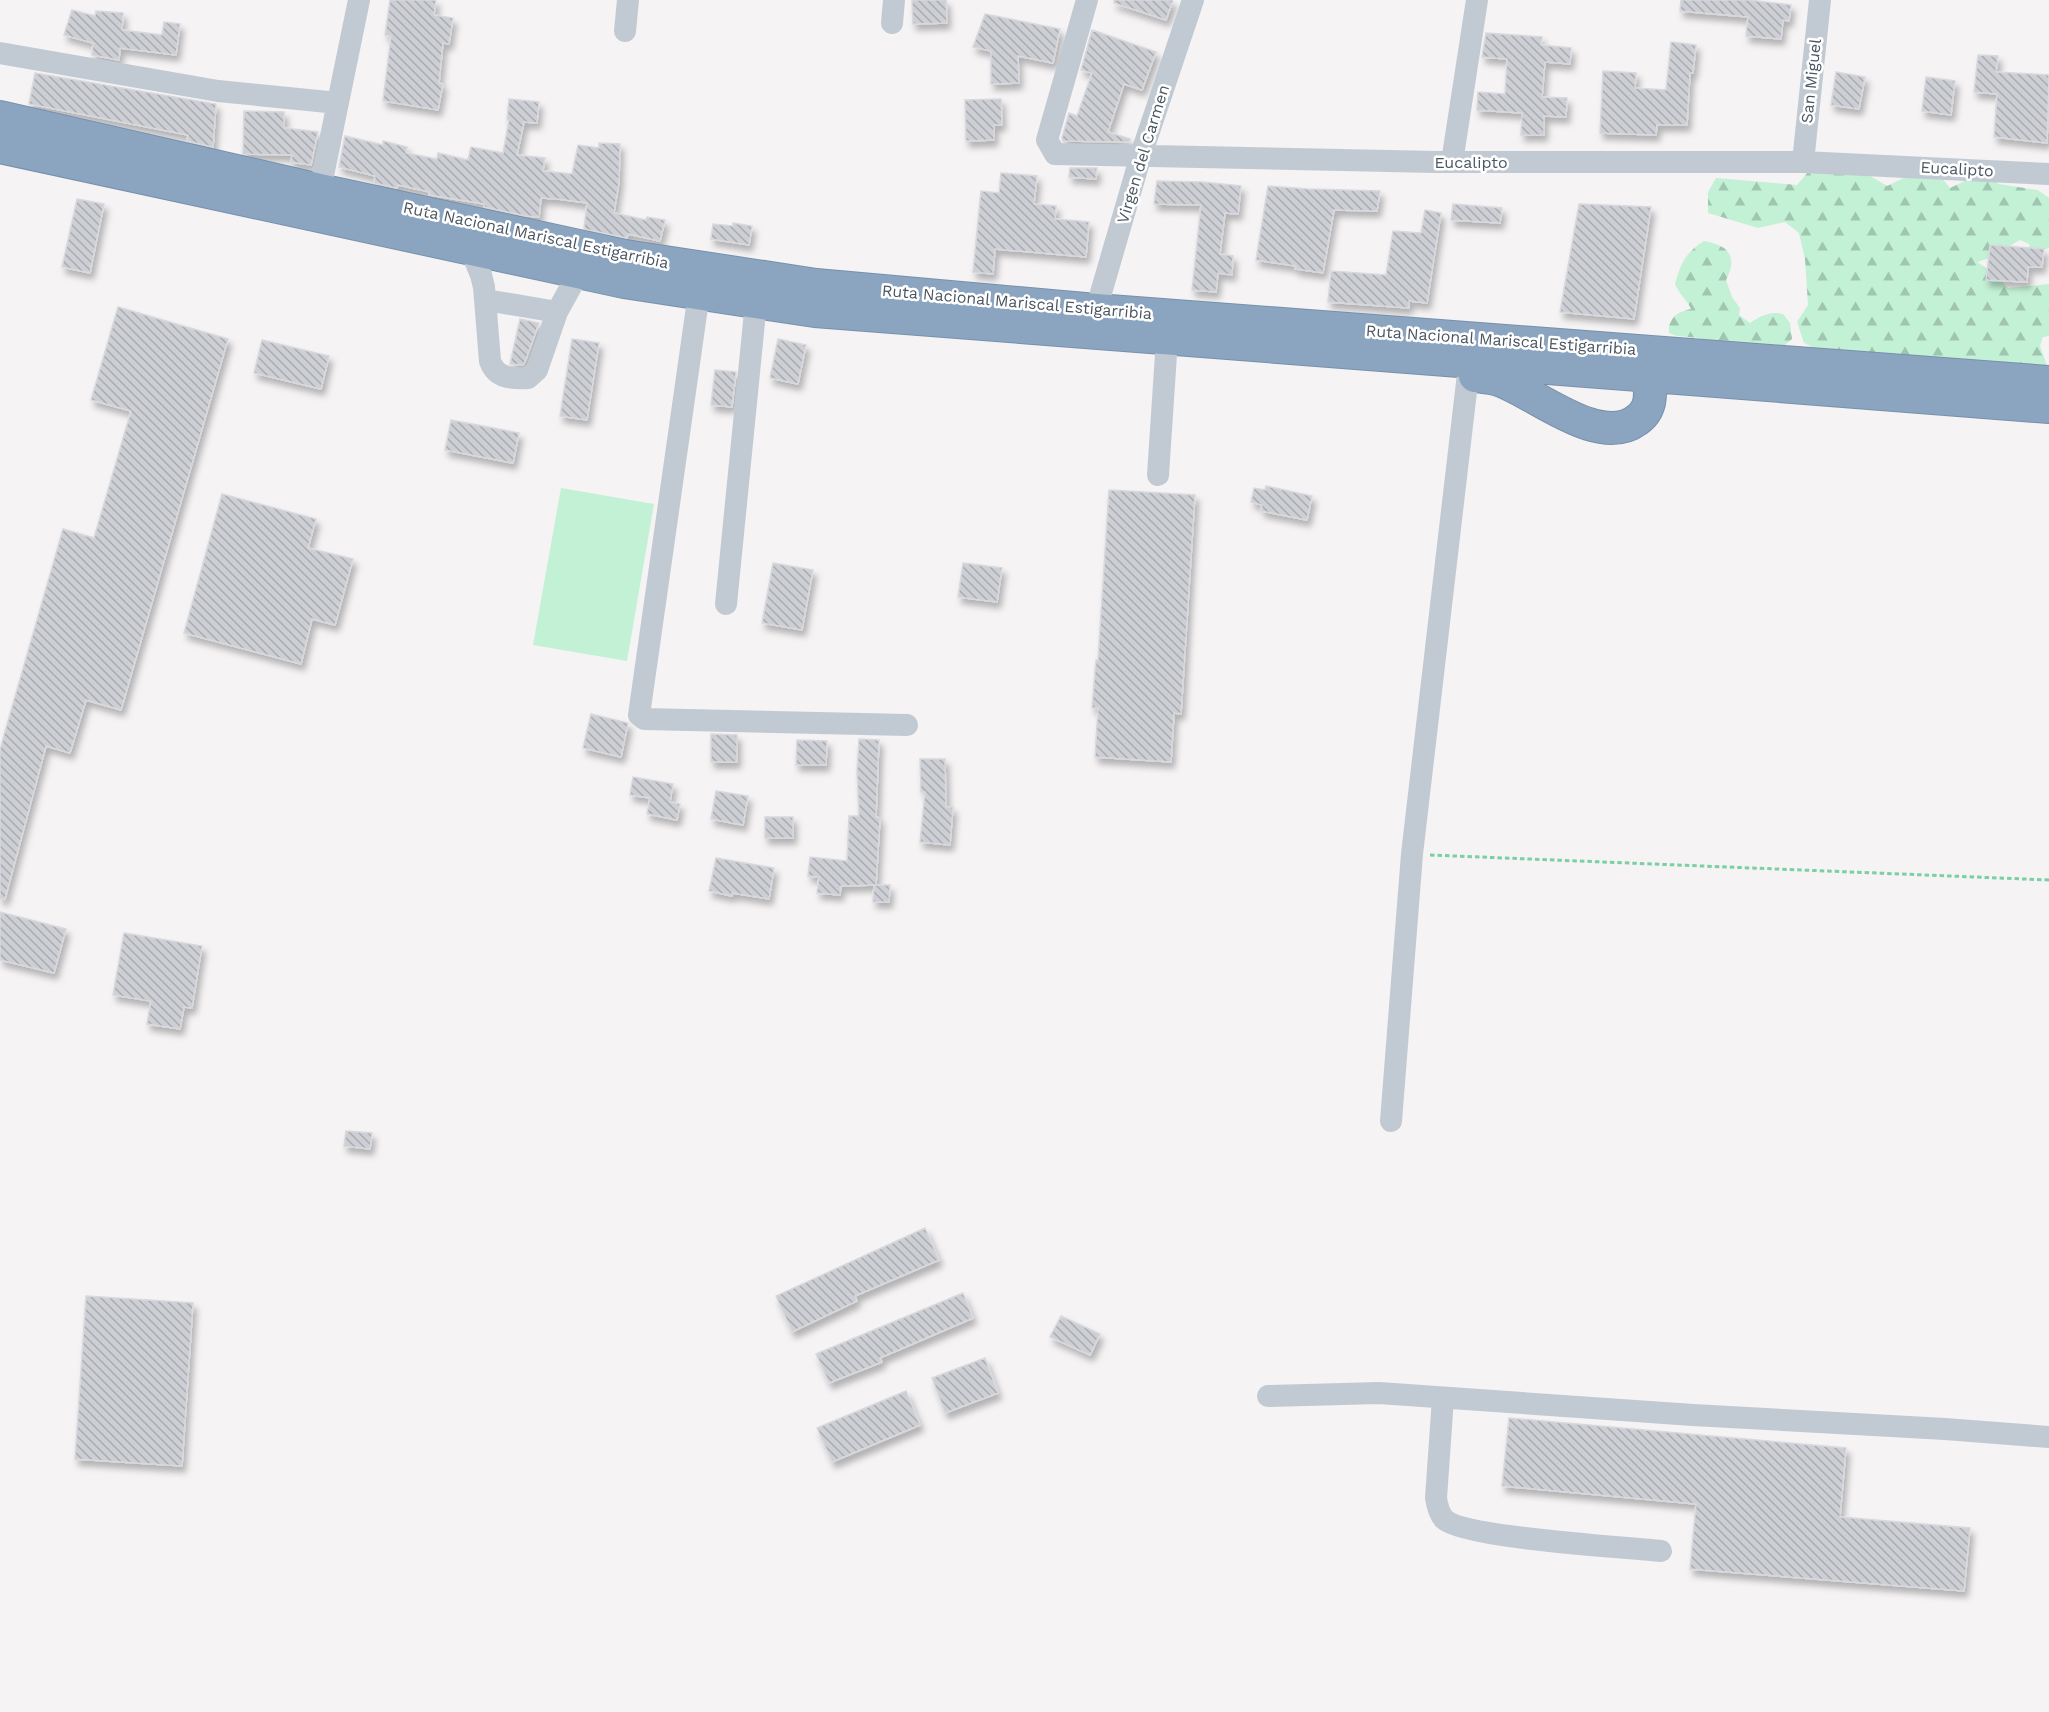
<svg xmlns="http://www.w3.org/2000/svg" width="2049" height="1712" font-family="'Work Sans',sans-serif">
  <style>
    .grass { fill: #c3f1d5 }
    .forest { fill: url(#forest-firs) }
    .building { fill: url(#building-back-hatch); stroke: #d7d9de; stroke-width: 1.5; filter: url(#shadow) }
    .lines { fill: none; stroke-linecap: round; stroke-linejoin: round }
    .highway-casing { stroke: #7690ad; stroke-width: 34 }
    .path { stroke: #7ad0a6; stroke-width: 3; stroke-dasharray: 4.5 3; stroke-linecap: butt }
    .minor { stroke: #c1cad2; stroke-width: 22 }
    .highway { stroke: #8ba5c1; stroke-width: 32 }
    .labels { text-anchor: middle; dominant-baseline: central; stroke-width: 5; stroke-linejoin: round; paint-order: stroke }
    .street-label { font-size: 16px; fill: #4a5661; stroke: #fff }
  </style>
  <defs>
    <pattern id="forest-firs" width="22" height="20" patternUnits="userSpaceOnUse" patternTransform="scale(1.5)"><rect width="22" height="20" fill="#c3f1d5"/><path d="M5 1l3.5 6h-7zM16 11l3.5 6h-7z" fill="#a0c6b0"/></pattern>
    <pattern id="building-back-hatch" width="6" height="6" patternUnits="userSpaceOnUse" patternTransform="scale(1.5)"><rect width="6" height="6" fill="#cdcfd5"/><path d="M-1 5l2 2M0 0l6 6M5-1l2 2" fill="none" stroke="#a8abb0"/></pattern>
    <filter id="shadow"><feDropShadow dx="3.5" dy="6" stdDeviation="3" flood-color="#0004"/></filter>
  </defs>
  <rect width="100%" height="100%" fill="#f5f3f3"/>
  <path class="grass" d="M561,488L654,504L627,661L533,645Z"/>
  <path class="forest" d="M1809,171L1867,174L1887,186L1914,173L1941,177L1950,188L1971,178L1990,177L1999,184L2038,190L2049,198V248L2031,254L2029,244L2020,240L2008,247L2003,254L1977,262L1993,272L2008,288L2049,284V336L2043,337L2040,346L2049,371L1834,357L1804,343L1797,322L1808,305L1805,259L1799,233L1785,222L1758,228L1708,213V192L1716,178L1797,185Z
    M1704,241C1729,245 1738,257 1726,280L1732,297L1740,308L1739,315L1750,323C1761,316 1770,311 1783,314L1790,323L1792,339L1780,349L1708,351L1699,338L1677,336L1669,333C1668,318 1677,312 1691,309C1687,300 1679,294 1675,284C1681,263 1685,253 1704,241Z"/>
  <path class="building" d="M390,0H436L434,15L453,18L449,44L443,43L439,83L443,84L438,110L383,101L391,36L385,35Z
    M912,0H946L947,23L913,24Z
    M1114,0H1173L1166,20L1114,3Z
    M1681,0H1749L1791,5L1789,21L1783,20L1781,39L1746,36L1748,17L1680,11Z
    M72,10L95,16L96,11L123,13L122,30L162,35L164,22L180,24L176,55L120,48L119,60L92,55L93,43L64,35Z
    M985,14L1060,29L1053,63L1018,56L1019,83L991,84V51L973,47Z
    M1092,30L1156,52L1142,90L1124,84L1108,132L1130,139L1129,142L1063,141L1062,138L1069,113L1077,116L1092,73L1081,70Z
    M1486,33L1542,37L1541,45L1571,48L1570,64L1545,62L1542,97L1567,98L1566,117L1544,116V135H1521L1522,113L1477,110L1478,92L1505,94L1507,59L1482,57Z
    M1671,42L1696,45L1693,73H1690L1687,125H1657L1656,135L1600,133L1603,71L1636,73L1635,88L1666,90Z
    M1978,55L1998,56L1996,72L2049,75L2047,143L1994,137L1997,94L1974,92Z
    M1836,72L1865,77L1859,109L1831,105Z
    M35,73L216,104L213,147L187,141L188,135L29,104Z
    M1926,77L1955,81L1951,115L1922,111Z
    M509,99L539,102L537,123L524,122L517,155L545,158L543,171L572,174L578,145L599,148V143L620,144L619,182L614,213L646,220L647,217L665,220L660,241L628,234L627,238L584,229L587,203L558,199L541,198L539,217L526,216L484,207V204L429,195L430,192L398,185L397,188L374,183L375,176L339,167L345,136L383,145V141L407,147L406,153L437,159L438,153L468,160L471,147L503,153L509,120H507Z
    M1001,99L1002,125H994V140L966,141L965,100Z
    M244,111L284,112V128L318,132L311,165L291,162L292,155L243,154Z
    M1070,168H1097L1096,179L1069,177Z
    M1001,173L1037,176L1034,204L1056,206L1055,219L1089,222L1086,257L995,249L993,274L973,272L981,191L999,193Z
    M1157,181L1202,182L1241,186L1238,214L1225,213L1220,254L1233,256L1232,275L1218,273L1216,292L1192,290L1201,205L1154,204Z
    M1268,186L1308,189L1380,191L1377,211L1334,210L1323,273L1295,269L1296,266L1256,260Z
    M77,199L104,204L90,273L62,267Z
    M1453,204L1502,208L1500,223L1451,220Z
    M1579,204L1651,207L1634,319L1560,312Z
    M1425,210L1441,213L1427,303L1409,301V308L1328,302L1331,271L1386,275L1393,231L1421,233Z
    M733,223L752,226L749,245L711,239L713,224L733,226Z
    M1990,245L2044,249L2042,267H2028L2027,282L1986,280Z
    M118,307L228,339L121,710L86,700L70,753L46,746L5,899H0V750L4,735L63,529L94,538L131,411L91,400Z
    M520,319L539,323L525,362L523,365L510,364Z
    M572,339L599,343L587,420L560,416Z
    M778,339L806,345L798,384L770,378Z
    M262,340L329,356L321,389L254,373Z
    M715,370L736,372L732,407L711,405Z
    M451,420L519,433L513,463L445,450Z
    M1266,486L1312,496L1307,520L1261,511L1262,505L1251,502L1254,488L1265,490Z
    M1109,490L1195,495L1181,714L1174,713L1171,762L1095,757L1098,708H1092L1096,660H1098Z
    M222,494L316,519L308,548L353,559L335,625L312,619L301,664L184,633Z
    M773,563L813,570L802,630L762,623Z
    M963,563L1002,568L997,602L958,597Z
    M591,714L628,723L621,757L583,748Z
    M711,734L737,735V762H711Z
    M859,739L879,740L876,817L880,818L876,885L841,886L840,895L817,893L819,877L808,876L810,857L847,861L849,816H859L857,771Z
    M797,740L827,741L826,765H796Z
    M920,759H945L946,807H953L950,845L920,842L925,792H921Z
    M633,777L673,784L670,802L680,804L677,820L647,814L650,798L630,795Z
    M716,791L748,796L743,825L711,819Z
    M765,817H793V838H765Z
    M716,858L774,868L769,899L732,893V896L709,891Z
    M874,885H890L889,902H873Z
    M0,912L66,929L54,973L0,960Z
    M124,933L202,946L192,1008L184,1007L180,1029L147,1024L151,1001L113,995Z
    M346,1131L372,1133L370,1149L344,1146Z
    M925,1228L939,1260L855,1296L857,1301L792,1332L776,1296Z
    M963,1293L973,1318L880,1358L882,1362L829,1383L816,1354Z
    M86,1296L193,1303L182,1466L75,1459Z
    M1061,1316L1100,1334L1090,1355L1050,1337Z
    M985,1358L998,1393L945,1413L932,1378Z
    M906,1391L920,1425L832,1462L817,1428Z
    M1509,1418L1846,1448L1840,1517L1970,1528L1964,1591L1690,1569L1696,1504L1502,1486Z"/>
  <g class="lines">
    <g class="highway-casing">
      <path id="highway" d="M0,117L320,190L625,256L816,285L1096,310L2049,382
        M0,147L624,282L815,311L2049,407
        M1475,376C1484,377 1494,378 1502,381C1538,395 1600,448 1637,420C1647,413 1650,404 1650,393C1649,379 1648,370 1640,358"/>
    </g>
    <path class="path" d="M1430,855L2049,880"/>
    <path class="minor" d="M1087,0L1047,140L1055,154L1436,162H1803L2049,174
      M892,23L894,0
      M625,31L628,0
      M0,53L218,91L338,103
      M1452,162L1477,0
      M1803,162L1820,0
      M320,190L359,0
      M470,248L481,275L484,287L490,361C496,378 511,379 528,378L537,370L557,312L579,272
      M699,293L639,715L644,719L907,725
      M486,300L557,312
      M1096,310L1141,155L1193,0
      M1158,475L1167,339
      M726,604L756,302
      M1391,1121L1412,854L1468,374
      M1268,1396L1379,1393L1693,1415L1945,1429L2049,1437
      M1443,1398L1436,1498C1437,1505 1439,1513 1444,1519C1463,1538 1625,1547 1661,1551"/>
    <use href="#highway" class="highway"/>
  </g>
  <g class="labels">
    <g class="street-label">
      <text transform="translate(1811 81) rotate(-84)">San Miguel</text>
      <text transform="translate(1143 154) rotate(-73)">Virgen del Carmen</text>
      <text x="1471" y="162">Eucalipto</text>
      <text transform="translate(1957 169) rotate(3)">Eucalipto</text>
      <text transform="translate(536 235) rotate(12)">Ruta Nacional Mariscal Estigarribia</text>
      <text transform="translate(1017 302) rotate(5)">Ruta Nacional Mariscal Estigarribia</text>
      <text transform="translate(1501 340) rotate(4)">Ruta Nacional Mariscal Estigarribia</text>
    </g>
  </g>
</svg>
